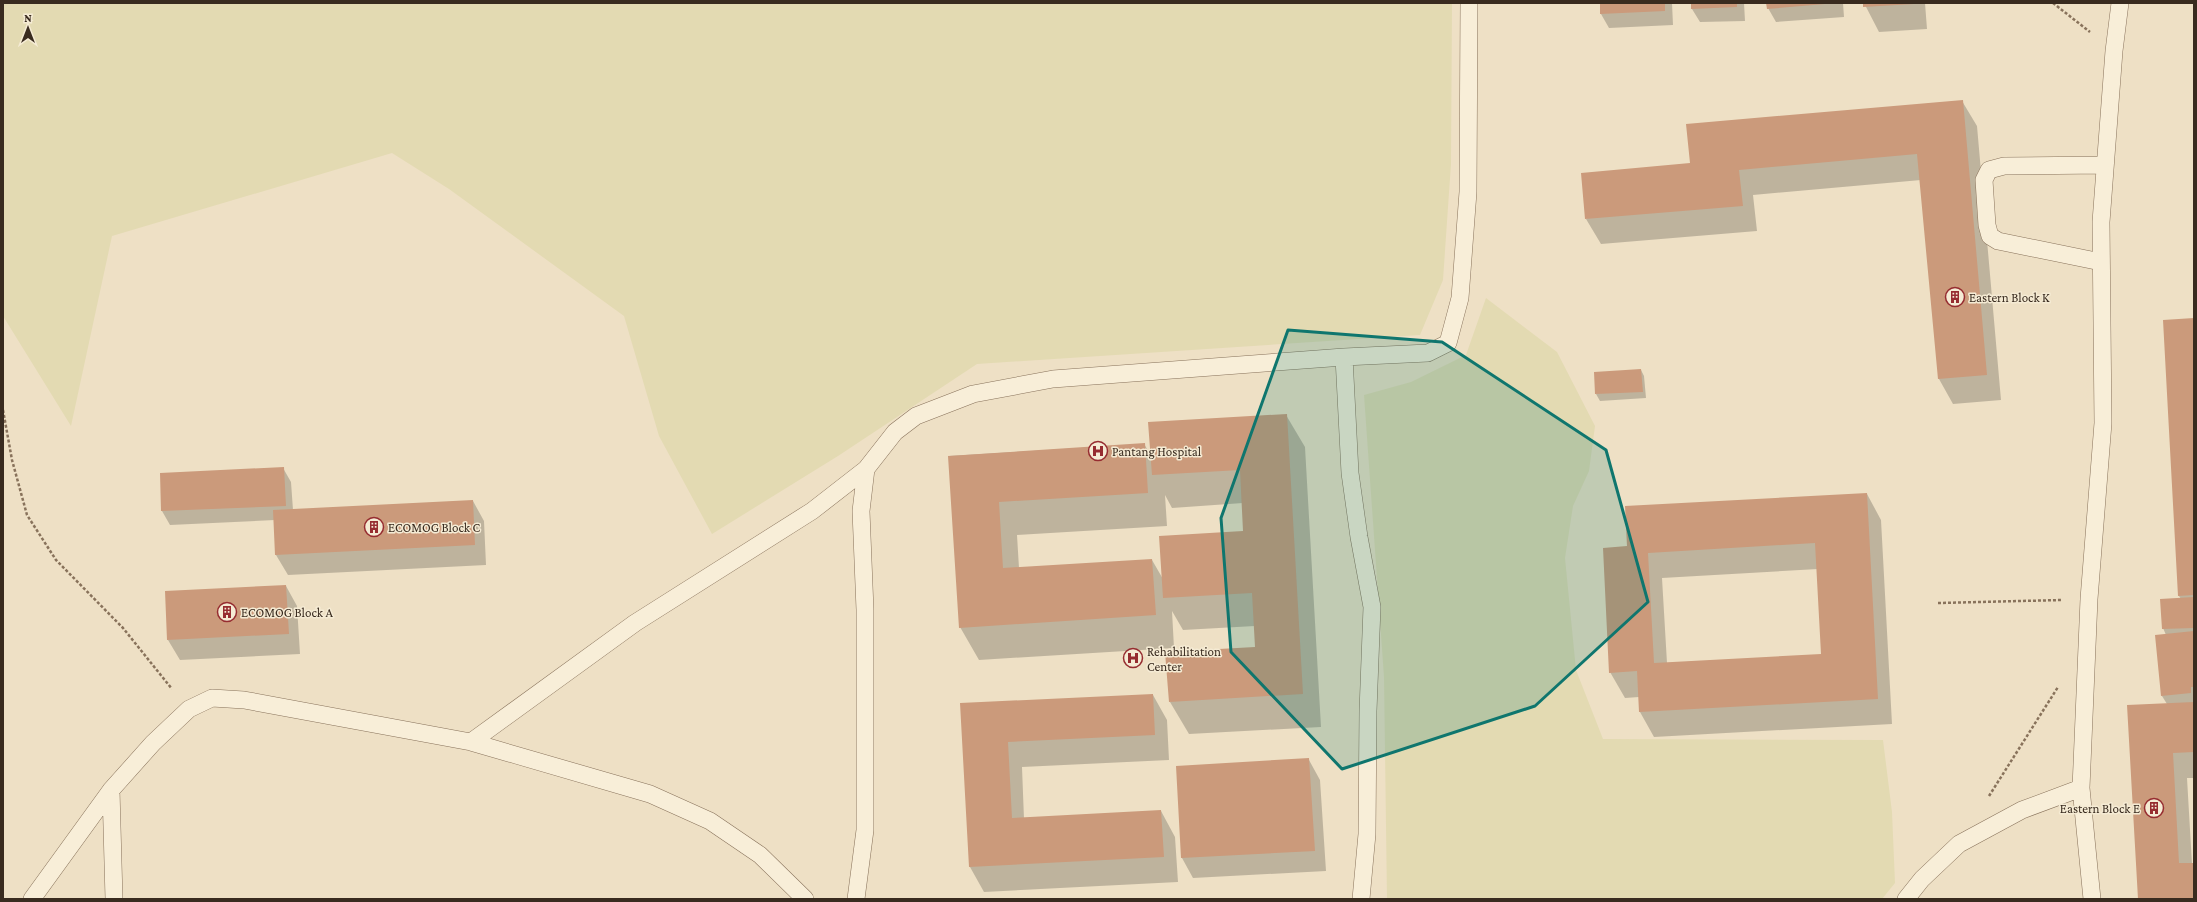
<svg xmlns="http://www.w3.org/2000/svg" width="2197" height="902" font-family="'Crimson Pro',serif">
  <style>
    .farmland { fill: #e3dab2 }
    .shadow { fill: #0003; fill-rule: evenodd }
    .building { fill: #cb9a7b; fill-rule: evenodd }
    .lines { fill: none; stroke-linecap: round; stroke-linejoin: round }
    .lane-casing { stroke: #88725b; stroke-width: 18 }
    .path { stroke: #88725b; stroke-width: 2.5; stroke-dasharray: 3 2; stroke-linecap: butt }
    .lane { stroke: #f8eed8; stroke-width: 17 }
    .marked { fill: #0f766e; fill-opacity: 0.2; stroke: #0f766e; stroke-width: 3; stroke-linejoin: round }
    .labels { text-anchor: middle; dominant-baseline: central; stroke-width: 3; stroke-linejoin: round; paint-order: stroke }
    .poi-label { font-size: 13px; fill: #392b1f; stroke: #f5ebd4; text-anchor: start }
  </style>
  <rect width="100%" height="100%" fill="#eee0c5"/>
  <path class="farmland" d="M3,3H1452L1451,164L1443,280L1420,335L977,364L838,456L712,534L659,436L624,316L449,189L392,153L112,236L71,426L3,316Z
    M1486,298L1557,352L1595,426L1589,471L1573,506L1565,558L1576,670L1603,739L1883,740L1892,812L1895,883L1882,899H1387L1384,677L1364,395L1411,382L1466,355Z"/>
  <path class="shadow" d="M1601,3H1672L1673,25L1609,28L1601,14Z
    M1692,3H1744L1745,21L1700,22L1692,9Z
    M1767,3H1843L1844,17L1776,22L1768,8Z
    M1864,3H1925L1927,29L1879,32Z
    M1962,101L1977,126L2001,400L1953,404L1939,379L1921,180L1753,195L1757,231L1601,244L1586,219L1691,164Z
    M2194,319V778H2187L2192,864H2194V899H2139L2167,704L2162,696L2166,635L2163,628L2181,599L2179,596Z
    M1641,370L1644,376L1646,398L1600,401L1596,394Z
    M1286,415L1305,447L1321,727L1189,734L1170,702L1256,648L1255,626L1183,630L1172,611L1174,648L979,660L960,627L949,456L1144,444L1152,457ZM1165,495L1172,508L1243,503L1244,532L1163,579L1152,560L1019,568L1017,535L1167,526Z
    M283,468L291,482L293,510L473,501L484,521L486,565L288,575L276,555L275,520L170,525L162,511L161,474Z
    M1867,494L1881,520L1892,724L1654,737L1640,712L1639,697L1625,698L1610,672L1628,547ZM1818,569L1822,655L1667,663L1662,578Z
    M286,586L297,606L300,654L180,660L168,640Z
    M1153,695L1167,720L1169,760L1022,767L1024,819L1161,811L1175,837L1178,882L984,892L970,867L961,704Z
    M1309,760L1320,780L1326,871L1193,878L1182,858L1177,767Z"/>
  <path class="building" d="M1600,3H1665V11L1600,14Z
    M1691,3H1737V7L1691,9Z
    M1766,3H1825V4L1767,9Z
    M1863,3H1914V4L1863,7Z
    M1963,100L1987,375L1938,379L1917,154L1739,170L1743,206L1585,219L1581,173L1690,163L1686,124Z
    M2194,318V595L2178,596L2163,320Z
    M1641,369L1643,392L1595,394L1594,372Z
    M1287,414L1303,694L1169,702L1165,652L1255,647L1252,593L1163,598L1159,536L1243,531L1240,470L1152,475L1148,422Z
    M1145,443L1148,493L999,502L1003,568L1152,559L1156,615L959,628L948,456Z
    M284,467L286,506L161,511L160,473Z
    M1867,493L1878,699L1639,712L1637,671L1609,673L1603,548L1627,546L1625,506ZM1815,543L1821,654L1654,663L1648,553Z
    M473,500L475,545L275,555L273,510Z
    M286,585L289,634L167,640L165,591Z
    M2194,597V628L2162,629L2160,599Z
    M2194,631V687H2191V693L2161,696L2155,635Z
    M1153,694L1155,735L1008,742L1012,818L1161,810L1164,857L969,867L960,703Z
    M2194,702V752L2173,753L2179,863H2194V899H2138L2127,705Z
    M1309,758L1315,851L1181,858L1176,766Z"/>
  <g class="lines">
    <g class="lane-casing">
      <path id="lane" d="M2101,262L1998,241L1990,236L1987,225L1984,180L1989,170L2004,166L2105,165
        M1344,357L1350,473L1359,537L1372,607L1368,711L1367,834L1361,899
        M471,742L635,623L812,511L866,469L895,432L916,416L973,394L1053,379L1344,357L1428,353L1448,343L1460,298L1468,192L1469,3
        M111,790L114,899
        M32,899L111,790L153,743L189,709L212,698L244,700L471,742L650,794L710,821L760,855L805,899
        M856,899L865,830V610L861,511L866,469
        M1906,899L1922,879L1959,844L2022,810L2081,788
        M2092,899L2081,788L2089,599L2103,423L2101,222L2114,51L2120,3"/>
    </g>
    <path class="path" d="M2053,3L2090,32
      M3,410L12,460L27,515L56,560L123,628L172,689
      M1938,603L2062,600
      M1989,796L2058,687"/>
    <use href="#lane" class="lane"/>
  </g>
  <path class="marked" d="M1288,330L1442,342L1606,450L1648,602L1535,706L1342,769L1231,652L1221,518Z"/>
  <defs>
    <g id="building-ring" transform="scale(1)"><circle r="9.5" fill="#f5ebd4" stroke="#962c30" stroke-width="1.5"/><path d="M-4-6H4V6H1V3H-1V6H-4ZM-2.5-4.3h1.7v1.8h-1.7ZM.8-4.3h1.7v1.8H.8ZM-2.5-1h1.7V.8h-1.7ZM.8-1h1.7V.8H.8Z" fill="#962c30"/></g>
    <g id="hospital-ring" transform="scale(1)"><circle r="9.5" fill="#f5ebd4" stroke="#962c30" stroke-width="1.5"/><path d="M-5-5h3v3.5h4V-5h3V5h-3V1.5h-4V5h-3Z" fill="#962c30"/></g>
  </defs>
  <g fill-rule="evenodd">
    <use href="#building-ring" x="1955" y="297"/>
    <use href="#hospital-ring" x="1098" y="451"/>
    <use href="#building-ring" x="374" y="527"/>
    <use href="#building-ring" x="227" y="612"/>
    <use href="#hospital-ring" x="1133" y="658"/>
    <use href="#building-ring" x="2154" y="808"/>
  </g>
  <g class="labels">
    <g class="poi-label">
      <text x="1969" y="297">Eastern Block K</text>
      <text x="1112" y="451">Pantang Hospital</text>
      <text x="388" y="527">ECOMOG Block C</text>
      <text x="241" y="612">ECOMOG Block A</text>
      <text x="1147" y="651">Rehabilitation<tspan x="1147" dy="15">Center</tspan></text>
      <text x="2140" y="808" text-anchor="end">Eastern Block E</text>
    </g>
  </g>
  <rect width="2197" height="902" fill="none" stroke="#392b1f" stroke-width="8"/>
  <g transform="translate(28 28)" stroke="#f5ebd4" stroke-width="3" paint-order="stroke">
  <path d="M0-3L7 15L0 10L-7 15Z" fill="#392b1f"/>
  <text y="-6" font-size="11" font-weight="bold" text-anchor="middle" fill="#392b1f">N</text>
  </g>
</svg>
